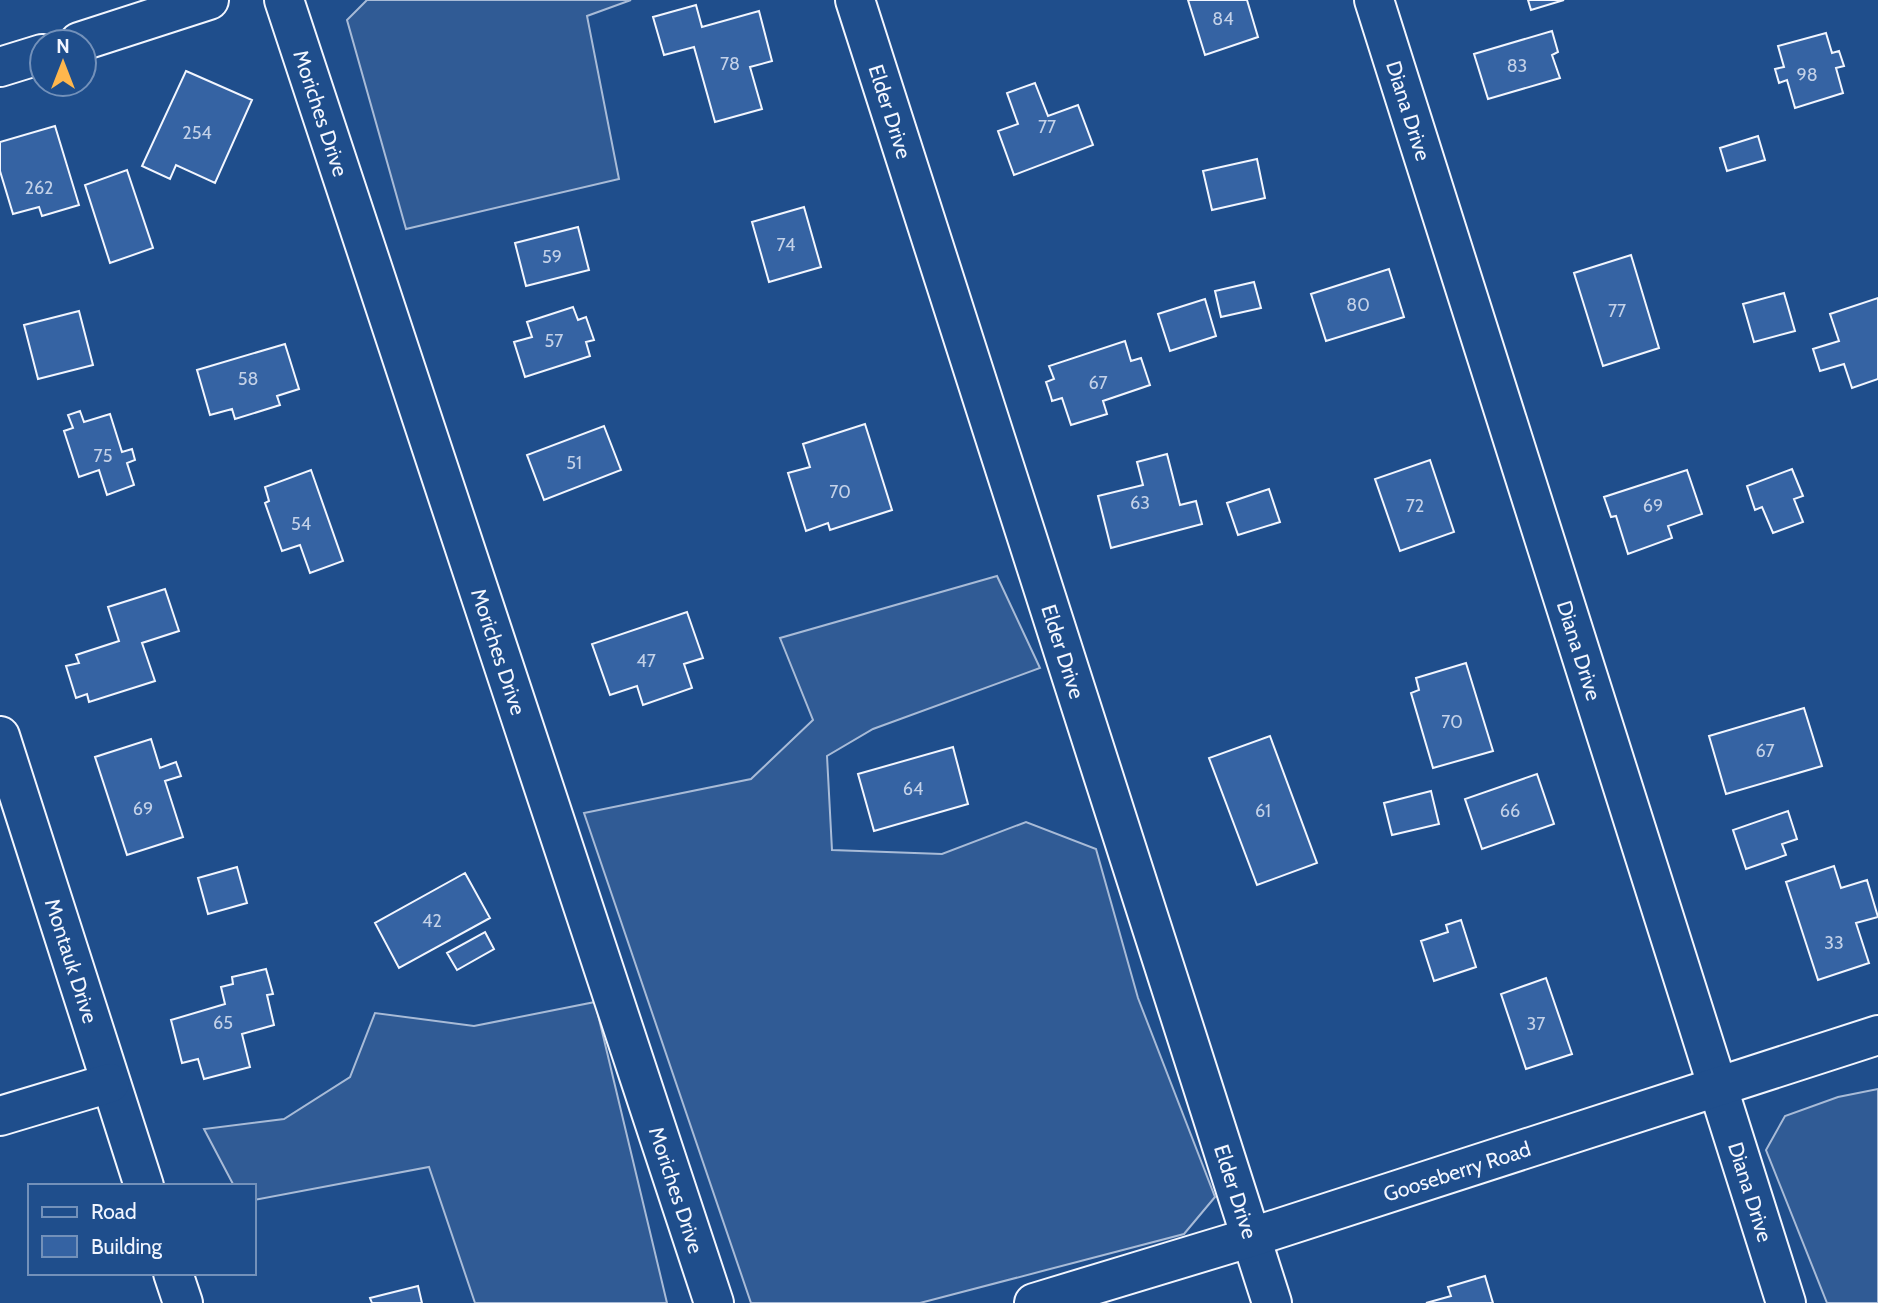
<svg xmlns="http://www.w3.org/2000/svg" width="1878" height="1303" font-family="Cabin,sans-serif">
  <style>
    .built { fill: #305b95; stroke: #a8bbd7; stroke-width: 2 }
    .building { fill: #3563a3; stroke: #f2f6ff; stroke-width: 2 }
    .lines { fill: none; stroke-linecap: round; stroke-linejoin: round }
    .minor-casing { stroke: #f2f6ff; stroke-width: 42 }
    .minor { stroke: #1f4e8c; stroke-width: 38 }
    .labels { text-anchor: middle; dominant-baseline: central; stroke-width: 5; stroke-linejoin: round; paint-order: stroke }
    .number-label { font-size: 18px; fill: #c3d1e8 }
    .street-label { font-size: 21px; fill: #f2f6ff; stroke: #1f4e8c }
  </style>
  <rect width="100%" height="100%" fill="#1f4e8c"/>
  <path class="built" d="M367,0H631L587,16L619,179L406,229L347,20Z
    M997,576L1040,668L873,729L827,756L832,850L942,854L1026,822L1096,849L1138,998L1215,1197L1184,1234L920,1303H751L584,813L751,779L813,720L780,638Z
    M595,1002L667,1303H475L429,1167L254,1200V1186H234L204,1129L284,1119L350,1077L375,1013L474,1026Z
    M1878,1089V1303H1827L1766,1150L1785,1116L1838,1097Z"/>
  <path class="building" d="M1188,0H1247L1258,37L1205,55Z
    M1528,0H1564L1531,10Z
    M696,5L702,27L759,11L772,61L750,67L762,109L715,122L694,47L664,55L653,17Z
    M1552,31L1558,52L1552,55L1560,78L1488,99L1474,54Z
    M1826,33L1832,53L1839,51L1844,66L1836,68L1843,93L1795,108L1787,80L1779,83L1775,69L1784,67L1778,46Z
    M186,71L252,100L215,183L176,165L170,179L142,166Z
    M1035,83L1048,116L1078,105L1093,145L1014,175L998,131L1018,124L1007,93Z
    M55,126L79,205L42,216L39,207L13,214L0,171V142Z
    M1758,136L1765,160L1727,171L1720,148Z
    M1257,159L1265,198L1212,210L1203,171Z
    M127,170L153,248L110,263L85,185Z
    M804,207L821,267L769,282L752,222Z
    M578,227L589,270L526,286L515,243Z
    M1631,255L1659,348L1603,366L1574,273Z
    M1389,269L1404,317L1326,341L1311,294Z
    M1254,282L1261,308L1221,317L1215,291Z
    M1784,293L1795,331L1754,342L1743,304Z
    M1878,298V379L1852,388L1844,364L1820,371L1813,349L1839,341L1830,314Z
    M1205,299L1216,336L1170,351L1158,314Z
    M573,307L578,320L586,317L594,340L586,342L590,356L525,377L514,342L532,337L527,322Z
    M79,311L93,365L38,379L24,325Z
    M1125,341L1131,361L1141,358L1150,385L1103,401L1107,414L1071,425L1062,398L1052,401L1051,397L1046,382L1054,379L1049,366Z
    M285,344L299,389L277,396L280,405L235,419L232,409L210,415L197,370Z
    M80,411L84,422L110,414L122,452L132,449L135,460L127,463L134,485L107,495L99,470L79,477L64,431L73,428L68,415Z
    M865,424L892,510L830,530L828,523L806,531L788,473L810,467L803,444Z
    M604,426L621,470L544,500L527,455Z
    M1167,454L1180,505L1196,501L1202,524L1111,548L1098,496L1143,485L1137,462Z
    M1430,460L1454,532L1400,551L1375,479Z
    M1792,469L1803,496L1794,499L1803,522L1773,533L1762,507L1755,510L1747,486Z
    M311,470L343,561L310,573L300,545L282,551L265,503L269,501L265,487Z
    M1687,470L1702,514L1668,526L1672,538L1628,554L1616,516L1611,517L1604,497Z
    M1269,489L1280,522L1238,535L1227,503Z
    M165,589L179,631L142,643L155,681L89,702L87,694L76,698L66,666L79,663L76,655L119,641L108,607Z
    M687,612L703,658L684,664L692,688L643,705L637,686L610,695L592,644Z
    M1466,663L1493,751L1433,768L1411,693L1419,690L1416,678Z
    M1804,708L1822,766L1726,794L1709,736Z
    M1270,736L1317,863L1257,885L1209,758Z
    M151,739L160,768L176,762L181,776L165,781L183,837L127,855L95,757Z
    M953,747L968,804L874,831L858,774Z
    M1537,774L1554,824L1482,849L1465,799Z
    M1431,791L1439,824L1392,835L1384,803Z
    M1788,811L1797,839L1782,844L1786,855L1746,869L1733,830Z
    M1834,866L1841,888L1867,880L1878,917L1856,923L1869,963L1818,980L1786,882Z
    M237,867L247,903L208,914L198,878Z
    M465,873L490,918L399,968L375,923Z
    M1461,920L1476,967L1434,981L1421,941L1448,932L1446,925Z
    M485,932L494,949L457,970L447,953Z
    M266,969L273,994L267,995L274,1025L242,1034L250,1067L204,1079L198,1059L182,1063L171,1020L225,1004L221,987L233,984L232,977Z
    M1546,978L1572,1054L1526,1069L1501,994Z
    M1485,1276L1493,1303H1426L1451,1296L1448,1287Z
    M418,1286L422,1303H372L370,1298Z"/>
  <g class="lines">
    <g class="minor-casing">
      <g id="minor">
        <path id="s1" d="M284,0L714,1303"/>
        <path id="s2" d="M855,0L1272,1303"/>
        <path id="s3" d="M1374,0L1786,1303"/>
        <path d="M79,42L209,0"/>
        <path d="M0,67L42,54"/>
        <path id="s4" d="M0,736L144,1186"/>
        <path d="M0,1116L110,1083"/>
        <path d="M173,1273L183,1303"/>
        <path id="s5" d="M1034,1303L1252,1237L1878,1035"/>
      </g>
    </g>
    <use href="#minor" class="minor"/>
  </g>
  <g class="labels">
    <g class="number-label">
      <text x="1223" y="19">84</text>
      <text x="730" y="64">78</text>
      <text x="1517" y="66">83</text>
      <text x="1807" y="75">98</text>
      <text x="1047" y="127">77</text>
      <text x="197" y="133">254</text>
      <text x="39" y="188">262</text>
      <text x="786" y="245">74</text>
      <text x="552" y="257">59</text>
      <text x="1358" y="305">80</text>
      <text x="1617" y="311">77</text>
      <text x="554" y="341">57</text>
      <text x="248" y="379">58</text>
      <text x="1098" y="383">67</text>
      <text x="103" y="456">75</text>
      <text x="574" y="463">51</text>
      <text x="840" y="492">70</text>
      <text x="1140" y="503">63</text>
      <text x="1415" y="506">72</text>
      <text x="1653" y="506">69</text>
      <text x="301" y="524">54</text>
      <text x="646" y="661">47</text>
      <text x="1452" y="722">70</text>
      <text x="1765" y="751">67</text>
      <text x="913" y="789">64</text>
      <text x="143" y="809">69</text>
      <text x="1263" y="811">61</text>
      <text x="1510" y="811">66</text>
      <text x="432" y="921">42</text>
      <text x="1834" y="943">33</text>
      <text x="223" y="1023">65</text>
      <text x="1536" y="1024">37</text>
    </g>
    <g class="street-label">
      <text stroke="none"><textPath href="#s2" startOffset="117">Elder Drive</textPath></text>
      <text stroke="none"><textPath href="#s3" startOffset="116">Diana Drive</textPath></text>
      <text stroke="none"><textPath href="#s1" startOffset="119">Moriches Drive</textPath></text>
      <text stroke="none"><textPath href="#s2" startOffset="684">Elder Drive</textPath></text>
      <text stroke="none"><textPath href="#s1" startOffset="686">Moriches Drive</textPath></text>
      <text stroke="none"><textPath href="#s3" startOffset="682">Diana Drive</textPath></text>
      <text stroke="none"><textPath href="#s4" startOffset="236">Montauk Drive</textPath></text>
      <text stroke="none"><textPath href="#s5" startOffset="443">Gooseberry Road</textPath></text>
      <text stroke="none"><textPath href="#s1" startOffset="1253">Moriches Drive</textPath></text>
      <text stroke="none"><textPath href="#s2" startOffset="1251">Elder Drive</textPath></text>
      <text stroke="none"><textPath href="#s3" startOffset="1250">Diana Drive</textPath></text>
    </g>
  </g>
  <rect x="28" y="1184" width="228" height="91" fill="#1f4e8c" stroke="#7391ba" stroke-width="2"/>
  <rect x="42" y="1207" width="35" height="10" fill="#1f4e8c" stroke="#7391ba" stroke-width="2"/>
  <text x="91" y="1219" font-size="21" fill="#f2f6ff">Road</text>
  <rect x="42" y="1236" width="35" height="21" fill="#3563a3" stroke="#7391ba" stroke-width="2"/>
  <text x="91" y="1254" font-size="21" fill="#f2f6ff">Building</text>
  <g transform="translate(63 63)"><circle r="33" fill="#1f4e8c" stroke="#7391ba" stroke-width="2"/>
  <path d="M0-5L12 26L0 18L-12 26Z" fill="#ffb74d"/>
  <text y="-10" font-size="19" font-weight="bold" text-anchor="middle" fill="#f2f6ff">N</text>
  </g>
</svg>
